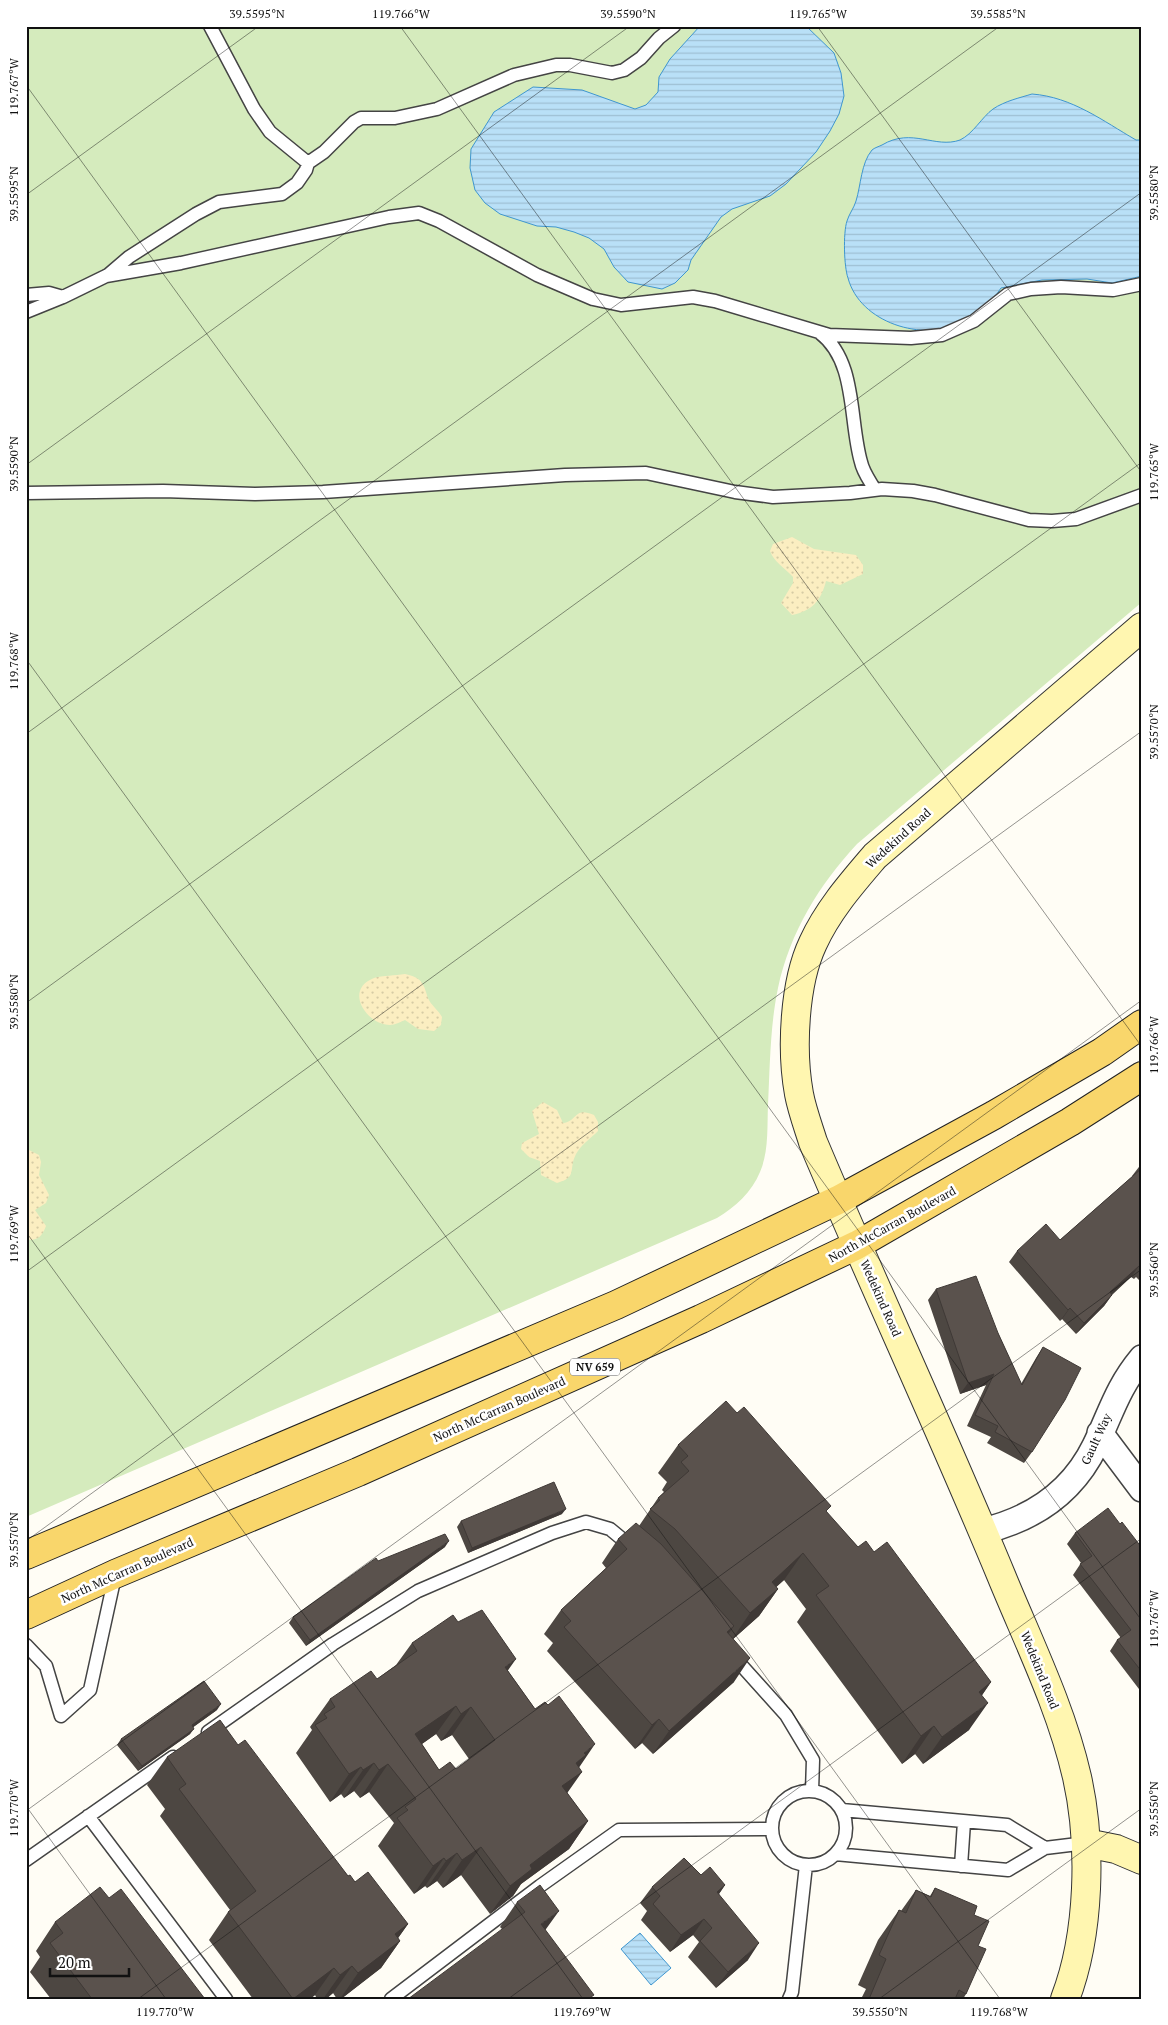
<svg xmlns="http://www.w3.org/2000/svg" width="1168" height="2025" font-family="'PT Serif',serif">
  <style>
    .grass { fill: #d5ebbd }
    .sand { fill: url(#sand-dots) }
    .water { fill: url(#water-rules); stroke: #3f96cf }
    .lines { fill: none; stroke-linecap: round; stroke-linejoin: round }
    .lane-casing { stroke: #444; stroke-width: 15 }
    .street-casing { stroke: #444; stroke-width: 28 }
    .secondary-casing { stroke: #333; stroke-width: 30 }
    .primary-casing { stroke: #222; stroke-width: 30 }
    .lane { stroke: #fff; stroke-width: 12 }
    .street { stroke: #fff; stroke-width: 25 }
    .secondary { stroke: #fff6b0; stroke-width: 28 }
    .primary { stroke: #f9d66b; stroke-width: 28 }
    .wall { fill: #4d4742; fill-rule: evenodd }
    .shaded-wall { fill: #3f3936 }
    .building { fill: #5a524d; stroke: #3f3936; fill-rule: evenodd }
    .ticks { fill: none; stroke: #111; stroke-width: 1; stroke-opacity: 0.45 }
    .labels { text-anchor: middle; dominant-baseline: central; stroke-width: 5; stroke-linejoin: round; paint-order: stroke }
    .shield { fill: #fff; stroke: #585858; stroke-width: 1 }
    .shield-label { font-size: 11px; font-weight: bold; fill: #111 }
    .street-label { font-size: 12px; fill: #111; stroke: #fff }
    .neatline { fill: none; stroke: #111; stroke-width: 2 }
    .ticks-label { font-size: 12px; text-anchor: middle; fill: #111 }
  </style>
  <defs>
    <pattern id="sand-dots" width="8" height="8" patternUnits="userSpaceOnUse" patternTransform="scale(1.25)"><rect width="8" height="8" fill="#fbeec1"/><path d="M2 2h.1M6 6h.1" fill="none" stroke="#d6cba5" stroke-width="1.8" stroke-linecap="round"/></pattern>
    <pattern id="water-rules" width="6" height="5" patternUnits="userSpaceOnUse" patternTransform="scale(1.25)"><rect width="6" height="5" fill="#b9e0f7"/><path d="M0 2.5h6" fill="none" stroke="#9ebfd3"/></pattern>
  </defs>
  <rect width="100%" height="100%" fill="#fffdf5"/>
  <path class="grass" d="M26,26H1142V602L857,844C819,885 790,932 778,988C770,1026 770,1066 768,1105C767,1127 769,1151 760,1172C752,1192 735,1207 717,1218L26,1517Z"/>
  <path class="sand" d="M792,537L814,549L856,555L863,565V574L840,585L826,581C821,601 812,611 792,615L781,603L793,583V577C785,568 774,562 770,551L773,544Z
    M405,974C422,978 423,982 428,998C430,1004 439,1011 442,1017L441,1025L434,1031L418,1029L405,1020C400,1022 395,1025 390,1025C367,1025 343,990 374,978C383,975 395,976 405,974Z
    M543,1102L557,1110L563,1123C578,1121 574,1106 594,1115L598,1122V1131C591,1138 581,1145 576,1154C568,1170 578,1177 557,1183L541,1175L540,1161L529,1157L521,1149L522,1143L539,1134L532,1111Z
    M29,1150L39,1155L41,1162L39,1175L49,1195L46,1203L35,1210L46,1226C42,1236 39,1240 28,1240L26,1151Z"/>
  <path class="water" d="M700,26H806L834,53L841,73L844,96L839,114L830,131L816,152L786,184L770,196L732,209L721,217L691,260L688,270L675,283L662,289L628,282L614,267L604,249L589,238L574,232L556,227L537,226L500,214L485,203L475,190L470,168L471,149L494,112L533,87L582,90L635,109L646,105L658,92L659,77L670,59Z
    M1032,94C1072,97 1103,121 1136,140H1142V276L1112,283L1087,279L1042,280L1001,288C992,302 978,316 962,323C923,342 860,323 848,278C844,267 843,233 847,221C849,214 854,208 856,201C861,185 861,163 872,150C874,148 880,146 882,145C912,127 935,149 960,140C973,134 982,117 993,109C1005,101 1019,98 1032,94Z
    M640,1933L671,1968L651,1985L621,1949Z"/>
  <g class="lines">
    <g class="lane-casing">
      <path id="lane" d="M210,26L254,109L270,132L308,163
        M106,276L181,263L389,217L419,213L439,221L537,275L593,299L621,305L693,297L715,301L829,335L911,338L942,335L974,321L1008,294L1031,289L1061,287L1113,290L1142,284
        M26,295L49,293L63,297L108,275L129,257L196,214L219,202L282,194L297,183L306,170L308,163L324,152L354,122L361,118H395L437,109L514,75L556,65H570L612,73L624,70L641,58L659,38L674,26
        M26,312L63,297
        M820,333C857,361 849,421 861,462C863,472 870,481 875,490
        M26,493L163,491L255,494L323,492L565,475L646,473L735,492L773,497L850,493L882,489L913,491L935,495L1029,520L1052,521L1076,519L1142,495
        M26,1645L46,1666L61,1716L90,1690L115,1576
        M733,1656L786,1715L813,1760L812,1791
        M208,1732L333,1644L418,1591L552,1533L586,1522L610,1529L633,1548
        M772 1828a37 37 0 1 1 74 0a37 37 0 1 1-74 0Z
        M842,1810L1007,1825L1045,1848
        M88,1816L226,1999
        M835,1854L1008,1870L1045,1848L1086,1843
        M26,1860L173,1757
        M961,1866L964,1822
        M391,1999L540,1886L619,1830L772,1829
        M789,1999L792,1992L806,1865"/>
    </g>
    <g class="street-casing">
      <path id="street" d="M1100,1433L1142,1489
        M983,1531C1033,1519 1072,1493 1095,1446C1111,1413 1117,1388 1142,1358"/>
    </g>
    <g class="secondary-casing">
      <path id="secondary" d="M1086,1843L1116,1849L1142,1860
        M1065,1999C1090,1934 1092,1844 1077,1777C1061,1707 1028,1641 1001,1575C941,1430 874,1287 813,1142C808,1126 802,1110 799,1094C791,1050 794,983 813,943C828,910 852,883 875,856L1142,627"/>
    </g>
    <g class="primary-casing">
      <path id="primary" d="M26,1555L616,1305L838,1200L994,1115L1102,1052L1142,1024
        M26,1615L115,1574L358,1472L701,1319L857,1245L1070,1122L1142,1076"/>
    </g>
    <use href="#lane" class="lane"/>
    <use href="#street" class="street"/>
    <use href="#secondary" class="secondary"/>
    <use href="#primary" class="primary"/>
  </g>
  <path class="wall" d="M1142,1163V1283L1136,1277L1134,1279L1131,1277L1112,1295L1104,1306L1076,1334L1062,1319L1060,1321L1009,1262L1017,1251L1060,1240L1133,1176H1132Z
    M936,1289L998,1333L1021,1384L1036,1358L1043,1347L1032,1452L1024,1463L987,1443L991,1437L967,1426L986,1385L960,1394L928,1300Z
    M678,1445L827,1513L858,1547L874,1552L991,1682L982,1695L969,1730L923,1764L915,1754L902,1764L797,1622L806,1609L784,1580L776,1587L778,1589L759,1616L733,1639L734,1682L653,1754L642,1743L635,1749L547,1651L553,1643L544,1634L561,1610L606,1568L602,1563L618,1539L639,1526L658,1498L664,1492L662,1490L667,1482L658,1473Z
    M562,1514L468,1553L457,1527L461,1521Z
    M1120,1524L1142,1548V1693L1110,1651L1117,1640L1121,1638L1073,1575L1081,1563L1067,1544L1075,1533Z
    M445,1547L306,1646L289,1623L293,1617L378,1561Z
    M458,1622L508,1671L535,1709L579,1767L567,1793L588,1821L569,1849L521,1884L513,1896L490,1914L461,1875L443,1888L437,1881L427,1888L425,1886L414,1894L378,1846L394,1823L369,1792L360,1798L354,1791L344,1798L341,1794L330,1802L296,1753L312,1730L310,1727L330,1699L377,1679L396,1665L412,1643ZM436,1734L441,1741L452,1735L469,1759L456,1769L439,1770L422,1744Z
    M217,1710L193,1727L190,1734L138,1771L117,1745L121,1739Z
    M238,1745L348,1876L408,1924L398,1938L400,1941L381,1968L341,1999H337L333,1993L326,1999H317L315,1995L310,1999H253L209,1940L228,1912L230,1910L160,1816L165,1809L147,1785L167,1757Z
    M701,1875L725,1885L719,1894L748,1960L716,1988L688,1957L699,1942L693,1935L670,1952L641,1920L647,1911L640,1903L652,1887Z
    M935,1888L974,1915L978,1946L966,1994L963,1999H861L866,1989L858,1985L878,1940L899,1910L901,1911L916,1890L930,1896Z
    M109,1898L205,1999H51L30,1972L40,1957L36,1951L55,1922Z
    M517,1902L546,1930L502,1929L500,1927Z"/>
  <path class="shaded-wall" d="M1139,1266L1131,1277L1102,1303L1110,1292Z
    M1112,1295L1104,1306L1076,1334L1084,1323Z
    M1070,1308L1062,1319L1060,1321L1068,1310Z
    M994,1374L986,1385L960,1394L968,1383Z
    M566,1509L562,1514L468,1553L472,1548Z
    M449,1541L445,1547L306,1646L310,1640Z
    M803,1553L784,1580L752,1609L772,1582Z
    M778,1589L759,1616L731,1641L750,1613Z
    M734,1626L717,1650L727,1632Z
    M750,1658L734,1682L653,1754L669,1731Z
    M516,1659L496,1687L505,1667Z
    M991,1682L972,1710L979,1692Z
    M988,1703L969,1730L923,1764L942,1737Z
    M221,1704L217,1710L188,1731L192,1725Z
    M456,1706L436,1734L396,1762L415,1734Z
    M471,1707L452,1735L441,1741L461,1714Z
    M659,1719L642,1743L635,1749L652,1725Z
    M934,1726L915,1754L902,1764L921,1736Z
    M194,1729L190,1734L138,1771L142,1766Z
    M595,1744L576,1772H582L563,1799L543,1814L576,1763L584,1753Z
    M374,1763L354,1791L344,1798L363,1770Z
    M388,1764L369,1792L360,1798L379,1770Z
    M361,1767L341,1794L330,1802L349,1774Z
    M588,1821L569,1849L521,1884L513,1896L490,1914L510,1886L530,1865Z
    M481,1847L461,1875L443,1888L462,1860Z
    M457,1853L437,1881L427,1888L446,1861Z
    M444,1858L425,1886L414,1894L433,1866Z
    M725,1885L714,1901L717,1892Z
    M559,1911L541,1936V1924Z
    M704,1919L693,1935L670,1952L681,1935Z
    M408,1924L391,1948L400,1941L381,1968L341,1999H340L358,1973L395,1934Z
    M759,1943L748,1960L716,1988L728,1972Z
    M352,1966L333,1993L326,1999H323L340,1975Z
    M334,1968L315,1995L310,1999H293Z"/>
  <path class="building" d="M1142,1168V1268L1139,1266L1110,1292L1112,1295L1084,1323L1070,1308L1068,1310L1017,1251L1046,1224L1060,1240Z
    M976,1276L998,1333L1022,1385L1043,1347L1081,1368L1065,1400L1032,1452L995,1432L998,1426L975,1415L994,1374L968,1383L936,1289Z
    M726,1401L737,1413L744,1407L760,1425L831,1506L826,1511L858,1547L866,1541L874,1552L887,1542L991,1682L979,1692L988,1703L942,1737L934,1726L921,1736L816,1595L829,1586L803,1553L772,1582L778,1589L750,1613L675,1529L650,1509L660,1500L658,1498L689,1471L681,1462L688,1456L678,1445Z
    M554,1482L566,1509L472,1548L461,1521Z
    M1108,1508L1120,1524L1122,1522L1142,1548V1672L1117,1640L1131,1630L1080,1564L1092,1556L1075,1533Z
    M636,1523L661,1544L734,1626L727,1632L750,1658L669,1731L659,1719L652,1725L564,1627L571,1621L561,1610L627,1549L618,1539Z
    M445,1534L449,1541L310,1640L293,1617L376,1558L378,1561Z
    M482,1610L516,1659L505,1667L535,1709L545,1702L548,1705L559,1696L595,1744L584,1753L586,1755L576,1763L582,1772L562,1786L588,1821L530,1865L532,1869L510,1886L481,1847L462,1860L457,1853L446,1861L444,1858L433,1866L397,1818L408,1810L405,1807L416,1799L388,1764L379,1770L374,1763L363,1770L361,1767L349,1774L315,1725L327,1718L324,1714L335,1707L330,1699L371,1671L377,1679L417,1651L412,1643L453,1615L458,1622ZM456,1706L461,1714L471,1707L495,1740L456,1769L450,1762L439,1770L415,1734Z
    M204,1681L221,1704L192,1725L194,1729L142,1766L121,1739Z
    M220,1720L238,1745L245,1740L348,1876L350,1875L355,1882L368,1872L408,1924L395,1934L400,1941L358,1973L352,1966L340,1975L334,1968L293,1999L228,1912L256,1891L179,1789L186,1784L167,1757Z
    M684,1858L701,1875L710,1867L725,1885L717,1892L759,1943L728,1972L700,1941L712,1928L704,1919L681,1935L653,1904L660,1896L652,1887Z
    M540,1885L559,1911L541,1924L594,1995L588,1999H408L525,1912L517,1902Z
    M100,1887L109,1898L121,1889L205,1999H92L50,1943L63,1933L55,1922Z
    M935,1888L977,1906L974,1915L989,1921L978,1946L986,1949L966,1994L959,1990L955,1999H869L886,1959L879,1955L899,1910L906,1913L916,1890L931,1897Z"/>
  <path class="ticks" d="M400,26L1142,1047M817,26L1142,473M26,85L1142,1621M26,195L259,26M26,465L630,26M26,659L1000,1999M26,734L1000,26M26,1003L1142,192M26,1232L583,1999M26,1272L1142,462M26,1541L1142,731M26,1806L166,1999M26,1811L1142,1000M138,1999L1142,1269M508,1999L1142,1538M879,1999L1142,1808"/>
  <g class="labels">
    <rect class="shield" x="570" y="1358.5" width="50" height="17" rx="4"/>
    <g class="shield-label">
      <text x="595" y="1367">NV 659</text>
    </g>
    <g class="street-label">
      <text transform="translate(898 838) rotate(-42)">Wedekind Road</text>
      <text transform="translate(892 1224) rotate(-29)">North McCarran Boulevard</text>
      <text transform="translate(881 1298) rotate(66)">Wedekind Road</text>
      <text transform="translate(499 1409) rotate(-24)">North McCarran Boulevard</text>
      <text transform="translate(1096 1439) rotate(-65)">Gault Way</text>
      <text transform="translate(127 1570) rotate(-24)">North McCarran Boulevard</text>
      <text transform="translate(1040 1670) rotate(68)">Wedekind Road</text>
    </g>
  </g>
  <rect width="1168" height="2025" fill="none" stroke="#ffffff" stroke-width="55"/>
  <path d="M50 1968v8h79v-8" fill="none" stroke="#111111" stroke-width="2.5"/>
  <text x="58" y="1968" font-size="15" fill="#111111" stroke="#ffffff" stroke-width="4" paint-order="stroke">20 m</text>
  <rect x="28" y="28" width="1112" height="1970" class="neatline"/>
  <g class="ticks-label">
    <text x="257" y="18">39.5595°N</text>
    <text x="401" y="18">119.766°W</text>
    <text x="628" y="18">39.5590°N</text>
    <text x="818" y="18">119.765°W</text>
    <text x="998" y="18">39.5585°N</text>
    <text transform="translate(14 87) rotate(-90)" y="4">119.767°W</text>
    <text transform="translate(1154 193) rotate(-90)" y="4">39.5580°N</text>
    <text transform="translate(14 194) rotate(-90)" y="4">39.5595°N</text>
    <text transform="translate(14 464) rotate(-90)" y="4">39.5590°N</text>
    <text transform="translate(1154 472) rotate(-90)" y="4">119.765°W</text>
    <text transform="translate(14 661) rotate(-90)" y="4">119.768°W</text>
    <text transform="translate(1154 732) rotate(-90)" y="4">39.5570°N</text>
    <text transform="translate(14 1002) rotate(-90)" y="4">39.5580°N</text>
    <text transform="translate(1154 1045) rotate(-90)" y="4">119.766°W</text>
    <text transform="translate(14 1234) rotate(-90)" y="4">119.769°W</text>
    <text transform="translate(1154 1270) rotate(-90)" y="4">39.5560°N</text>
    <text transform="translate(14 1540) rotate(-90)" y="4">39.5570°N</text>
    <text transform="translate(1154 1619) rotate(-90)" y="4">119.767°W</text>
    <text transform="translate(14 1808) rotate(-90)" y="4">119.770°W</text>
    <text transform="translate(1154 1809) rotate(-90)" y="4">39.5550°N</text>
    <text x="165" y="2016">119.770°W</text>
    <text x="582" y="2016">119.769°W</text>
    <text x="880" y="2016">39.5550°N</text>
    <text x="999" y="2016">119.768°W</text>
  </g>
</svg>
